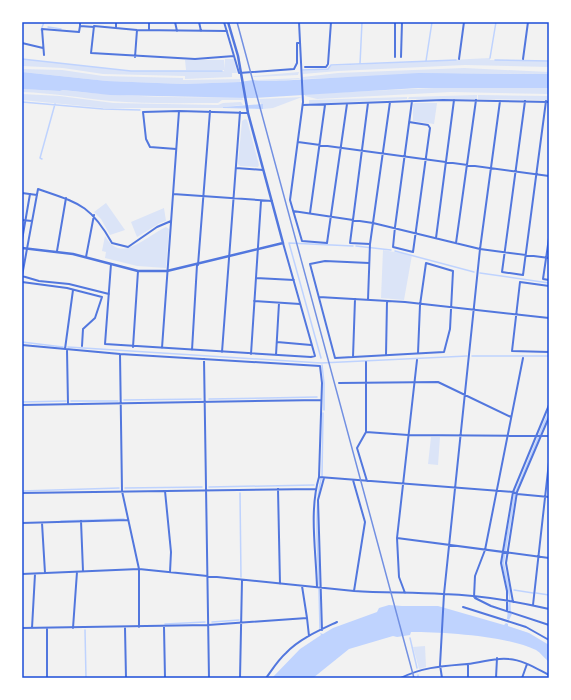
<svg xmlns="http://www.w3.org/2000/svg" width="571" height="700" font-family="'Archivo Narrow',sans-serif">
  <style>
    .green { fill: #dbe4f7 }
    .water { fill: #bfd3fe }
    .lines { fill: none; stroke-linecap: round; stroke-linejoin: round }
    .stream { stroke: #bfd3fe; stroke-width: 1.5 }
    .minor { stroke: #5277de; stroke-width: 2 }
    .tertiary { stroke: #5277de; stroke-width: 2.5 }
    .rail { stroke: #7290e2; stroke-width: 1.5 }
    .neatline { fill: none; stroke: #1d4ed8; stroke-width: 1.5 }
  </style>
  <rect width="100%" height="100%" fill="#f2f2f2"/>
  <path class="green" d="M490,58V60L549,61V67L465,65L338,71L303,74V71L328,69L331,66Z
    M22,59L131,71H224V70H186L185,60H224L225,69V59H234L237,73H232V77L185,79V76L103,74L63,68L22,66Z
    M464,68L549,72V74L462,73L303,79V77L338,73Z
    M22,69L62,70L103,76L183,78V80L240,79V82L183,84L107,81L22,72Z
    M299,72L298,75L254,77L253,76Z
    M300,78L299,79C285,80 267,84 253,80Z
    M455,87L549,88V94L451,92L317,99L305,96V94Z
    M22,89L60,91L63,90C122,97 182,98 242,97L243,100H222L218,103C182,103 146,104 110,101C81,98 52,93 22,92Z
    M22,94L60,96L113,103L218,105L223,103L241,102L243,105L223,107V108H103L22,100Z
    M477,95V99H408L409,97Z
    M478,95L547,96V100L478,99Z
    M302,97L273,108L263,109L259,99Z
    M407,97V99L309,104V100Z
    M415,103H437L434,124L413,121V104Z
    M245,119L247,120L259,165L258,167L240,166L238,164L242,121Z
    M106,203L125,230L110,235L101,219L94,212Z
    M164,208L166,221L160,223L137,237L131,222Z
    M166,227L169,229L166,268L137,266L105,258L106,252L102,251L105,236C121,265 146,236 166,227Z
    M383,250L412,255L404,300L381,298Z
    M431,437H440L438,465L428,464Z
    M425,646L426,667L419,669L413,647Z"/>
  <path class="water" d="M22,72L107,81L183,84L240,82L253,80L258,81H276L419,73L549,74V88H418L252,98L110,95L63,90L60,91L22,89Z
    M263,104V109L223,108V107Z
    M549,409V414L516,492L504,563L510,590L511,614H512L509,620L507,619L509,597L502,562L514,494Z
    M389,605L402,606H438L504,625L506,623L508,624V626L529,633L549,645V662C544,658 541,653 536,650C508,636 444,632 411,632L410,635L397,637L393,636L349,649L313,678H272L300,649L321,635L320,633L323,634L333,628L377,612L379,608Z"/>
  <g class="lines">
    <path class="stream" d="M48,27L61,29
      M41,30L44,22
      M490,58L496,22
      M22,59L131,71H222
      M495,60L549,61
      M426,61L432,22
      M360,64L362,22
      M303,70L328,69L331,65L456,60
      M22,102L103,109L140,110
      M42,159L40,158L55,104
      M356,246L391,250
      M395,251L474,272
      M480,273L549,283
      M22,342L63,347
      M68,347L321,363L467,356
      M472,356H549
      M321,358L289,243L353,246
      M322,365L324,383V410
      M209,399L317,397
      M124,400L201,399
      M71,401H118
      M22,402L66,401
      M322,477L323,413
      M209,487L314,485
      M125,488L202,487
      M22,491L119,488
      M240,493L241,577
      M61,521L124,519
      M319,585C318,550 314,514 321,479
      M319,589L320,629
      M514,590L533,593
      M536,593L549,595
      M212,622L239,620
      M165,624L205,622
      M85,630L86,678
      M410,638L417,668
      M418,678V675"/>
    <path class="minor" d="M80,22V26L94,27
      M149,22V30
      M175,22L177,31
      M199,22L201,31
      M224,22L239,73L294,69L297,63V43H300
      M299,22L303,102L290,200L302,241L327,243L347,104
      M116,28V22
      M227,31L137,30L94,26L91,53L195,59L234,56
      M22,43L43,48
      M44,55L42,29L79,32L80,26
      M135,57L137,30
      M395,57V22
      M401,57L402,22
      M459,59L464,22
      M523,59L528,22
      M305,67H326L328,64L331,22
      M525,101L502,272L523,275L546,101
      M368,103L350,243L370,244L390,102
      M303,105L443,100L549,102
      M22,106V110
      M409,122L428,125L430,128L413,252L393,247L395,227L412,101
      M298,142L549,176
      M176,149L150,147L146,139L143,112L179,111
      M236,168L263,170
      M22,193L37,195
      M173,194L272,201
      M293,211L373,223L480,249L549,258
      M310,213L325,105
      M22,220L32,221
      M436,238L454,100
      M549,238L543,279L549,280
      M22,240L30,194
      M456,243L476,100
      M57,251L66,198
      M86,257L94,215
      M369,263L325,261L310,264L335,358L444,352L450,329L453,271L426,263L420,305L418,353
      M111,264L105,344L311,357L315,356L283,243
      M198,265L210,111
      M256,278L294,280
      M22,282L67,288L102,297L95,318L83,329L82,346
      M549,286L520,282L512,351L549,352
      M109,294L69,284L39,281L22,276L38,189C78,203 90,204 112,243L128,247L157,227L171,221
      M319,297L405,302L549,318
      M368,300L370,244
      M254,301L300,304
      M277,342L311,345
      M22,345L120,354L320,366L322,383L319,477C309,511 316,551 317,587
      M133,347L138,271
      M162,348L179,111L248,113
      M65,349L73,290
      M67,350L68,404
      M192,350L197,265
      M222,352L240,112
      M120,354L122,491L139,569V627
      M251,354L261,201
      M276,355L279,303
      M386,355L387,301
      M353,357L355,299
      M204,359L209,678
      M366,362V432L357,448L367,481
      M339,383L438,382L511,417
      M22,405L321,400
      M366,432L408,435L549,436
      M319,477L513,492L517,494L549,497
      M353,480L365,522L354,591
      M278,489L280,584
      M165,491L171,552L170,572
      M22,493L316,489
      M81,521L83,571
      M22,523L128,520
      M42,523L45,573
      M397,538L549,558
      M22,574L139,569L354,591C384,593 413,592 443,594C478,595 515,601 549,609
      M405,593L399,577L397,538L417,360
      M474,597L475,576L485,550L523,358
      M475,598L491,606L549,625
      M513,602L506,563L517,492L549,417
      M533,605L549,462
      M463,607L526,627L549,640
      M507,611V591L501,563L513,492L549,405
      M307,618L309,636
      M164,627L165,678
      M22,628L208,625L307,618L302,586
      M32,628L35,574
      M47,628V678
      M73,628L77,572
      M125,628L126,678
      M322,630L318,500L324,478
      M240,678L242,580
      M266,678C272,670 278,660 286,653C299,639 320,630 337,622
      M401,678C422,667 444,666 467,664C482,663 494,657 509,659C523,660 537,669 549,675
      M442,678L440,665L444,594L480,249L500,101
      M468,678V664
      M496,678L497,658
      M522,678L527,664"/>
    <path class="tertiary" d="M22,248L73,254L138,271H167L283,243L248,113L238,56L228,22"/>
    <path class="rail" d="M237,22L414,678"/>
  </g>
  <rect width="571" height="700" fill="none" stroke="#ffffff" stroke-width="46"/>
  <rect x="23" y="23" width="525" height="654" class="neatline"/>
</svg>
